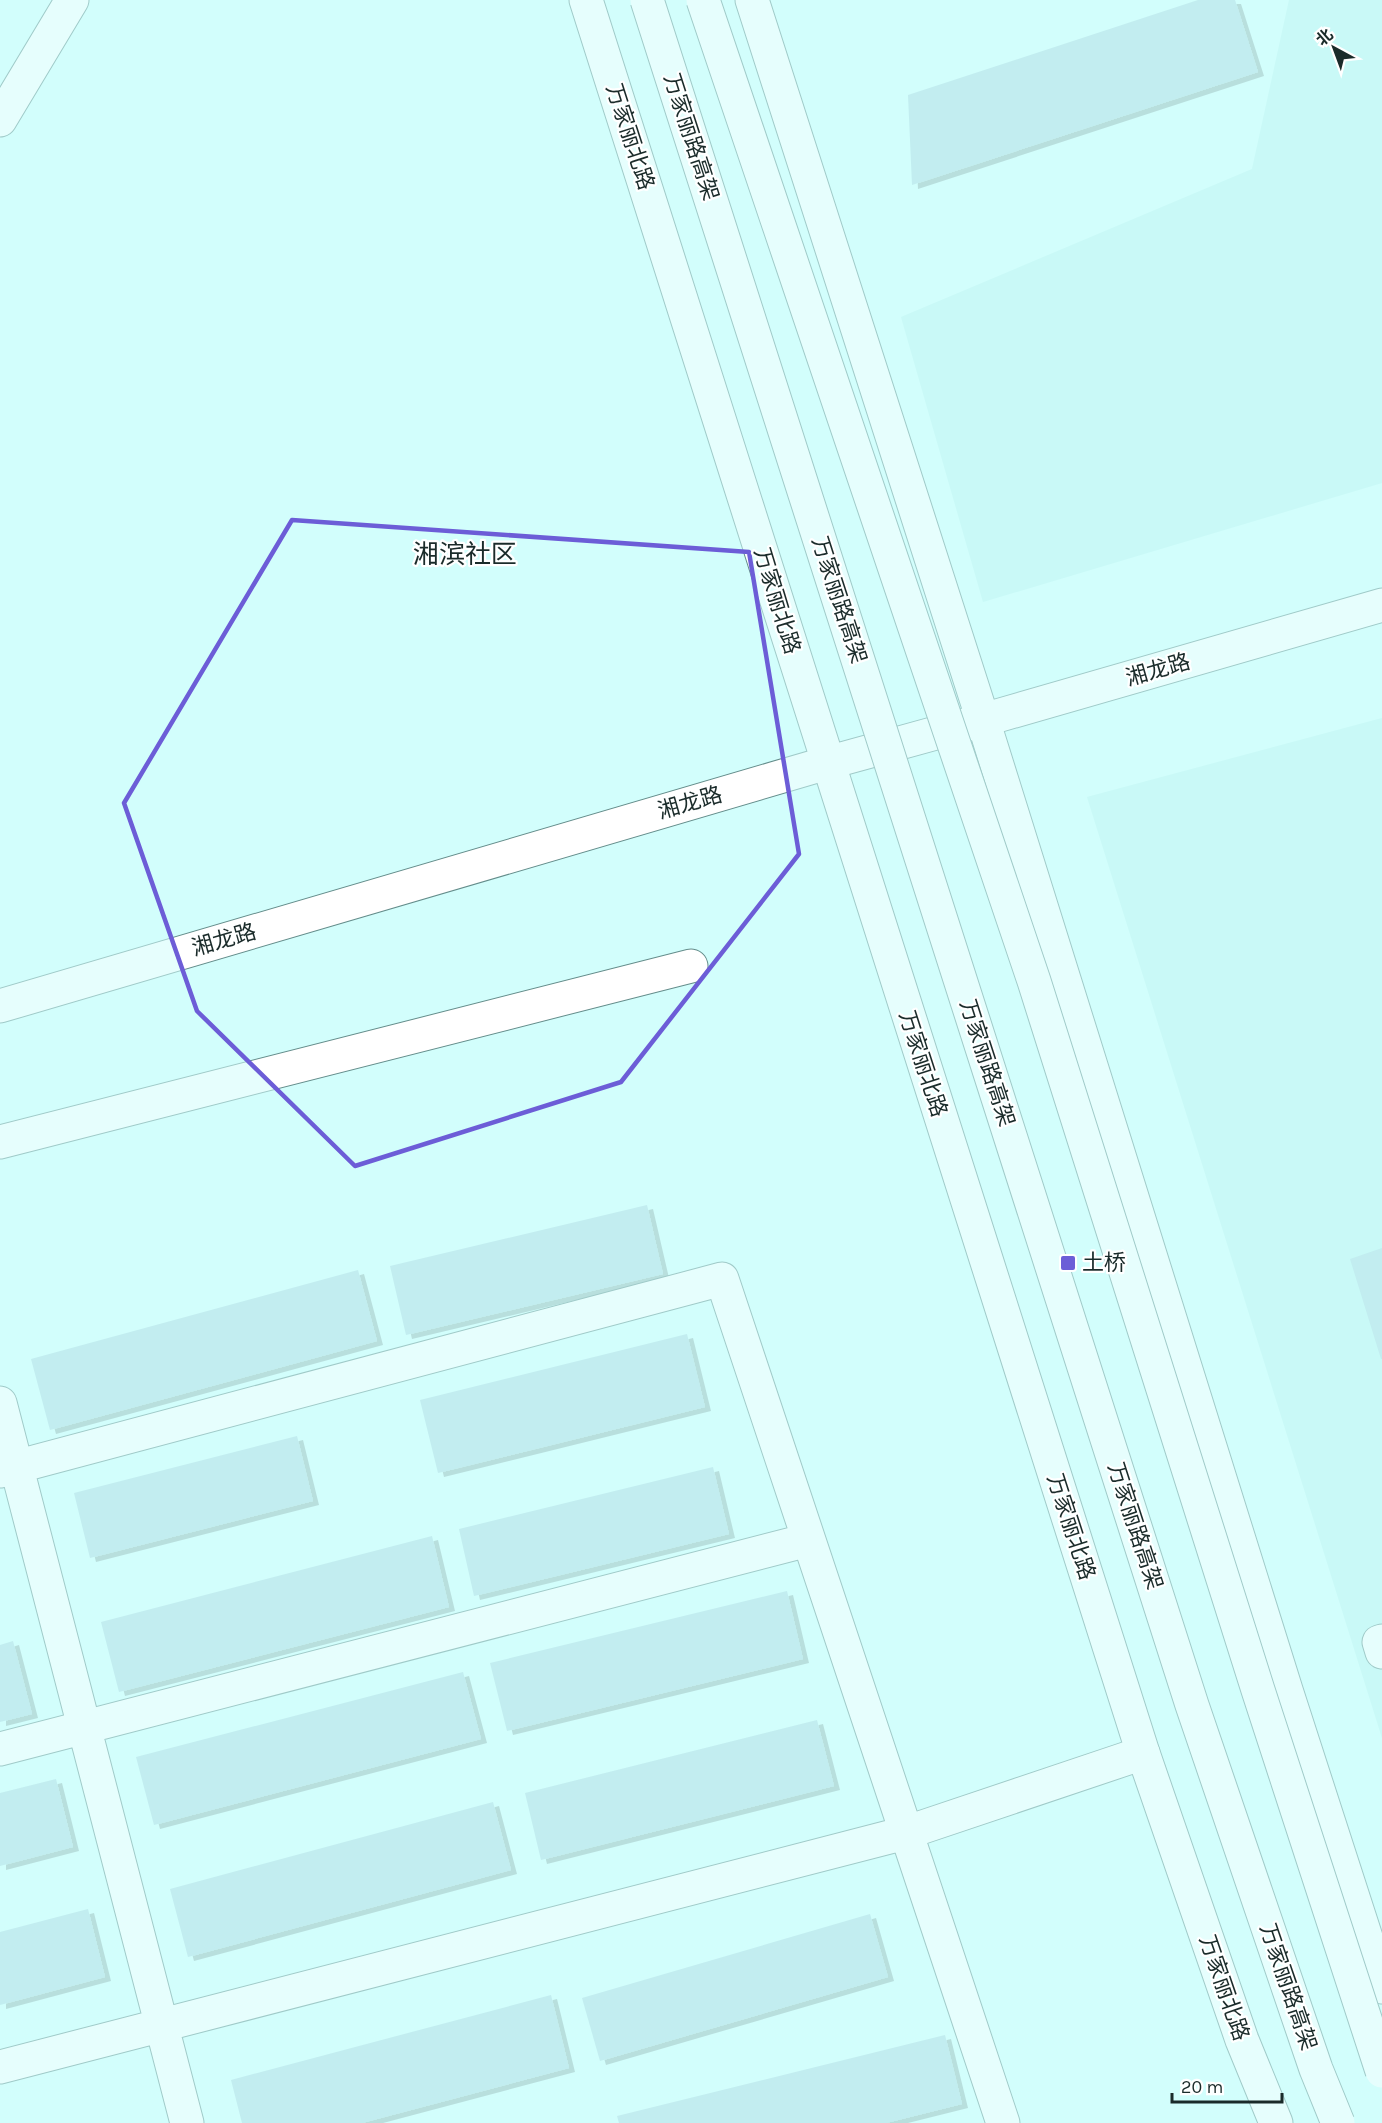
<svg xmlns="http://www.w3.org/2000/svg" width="1382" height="2123" font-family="Karla,'Noto Sans SC',sans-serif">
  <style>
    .built { fill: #bef4f1 }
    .building { fill: #afdae2; filter: url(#shadow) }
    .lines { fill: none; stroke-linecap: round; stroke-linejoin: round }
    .minor-casing { stroke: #648d8b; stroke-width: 35 }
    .major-casing { stroke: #648d8b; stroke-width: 35 }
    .minor { stroke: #fff; stroke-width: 33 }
    .major { stroke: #fff; stroke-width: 33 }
    .highway-bridge-casing { stroke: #648d8b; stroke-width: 35; stroke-linecap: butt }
    .highway-bridge { stroke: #fff; stroke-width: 33 }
    .marked { fill: none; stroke: #6c5dd7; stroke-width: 4.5; stroke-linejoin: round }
    .poi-dot { fill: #6c5dd7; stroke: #fff; stroke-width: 2 }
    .labels { text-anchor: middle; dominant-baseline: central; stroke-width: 4.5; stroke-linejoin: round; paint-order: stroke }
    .street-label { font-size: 22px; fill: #1a2b2a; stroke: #fff }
    .poi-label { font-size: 22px; fill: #1a2b2a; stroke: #fff; text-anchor: start }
    .quarter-label { font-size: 26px; fill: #1a2b2a; stroke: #fff }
  </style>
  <defs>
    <filter id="shadow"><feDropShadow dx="6" dy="4" stdDeviation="0" flood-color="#0004"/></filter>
  </defs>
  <rect width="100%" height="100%" fill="#d2fefc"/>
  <path class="built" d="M1289,0H1382V483L983,602L901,317L1252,169Z
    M1382,718V1738L1087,797Z"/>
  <path class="building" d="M1198,0H1235L1258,72L912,185L908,95Z
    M647,1205L663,1274L406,1335L390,1266Z
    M1382,1248V1359H1381L1350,1259Z
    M358,1270L377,1341L50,1430L31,1359Z
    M687,1334L705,1407L438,1473L420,1400Z
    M297,1436L313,1501L90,1558L74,1493Z
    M713,1467L729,1534L474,1596L459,1529Z
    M432,1536L449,1607L119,1692L101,1622Z
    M787,1591L803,1659L507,1731L490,1663Z
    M13,1641L32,1714L0,1722V1645Z
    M463,1672L481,1739L154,1825L136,1757Z
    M817,1720L834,1786L541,1860L525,1793Z
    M56,1779L73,1847L0,1866V1793Z
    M493,1802L511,1870L188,1957L170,1889Z
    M88,1909L105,1977L0,2005V1932Z
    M870,1914L888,1977L600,2061L582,1998Z
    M551,1995L569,2068L362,2123H242L231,2080Z
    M945,2035L962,2104L886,2123H619L617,2116Z"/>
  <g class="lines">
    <g class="minor-casing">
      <path id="minor" d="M0,120L72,0
        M0,1006L827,763L983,720L1382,605
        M0,1142L691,966
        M0,1403L187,2123
        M0,1471L722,1279L1003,2123
        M1382,1641L1379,1642L1382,1652
        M0,1749L808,1540
        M0,2067L905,1833L1143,1753"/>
    </g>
    <g class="major-casing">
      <path id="major" d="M586,0L1143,1753L1242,2040L1276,2123
        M752,0L983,720L1286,1690L1382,1987"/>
    </g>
    <use href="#minor" class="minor"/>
    <use href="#major" class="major"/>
    <g class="highway-bridge-casing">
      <path id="highway-bridge" d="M647,0L1192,1705L1316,2069L1338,2123
        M703,0L1034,981L1258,1690L1382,2071"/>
    </g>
    <use href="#highway-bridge" class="highway-bridge"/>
  </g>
  <path d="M0 0H1382V2123H0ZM292,520L749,552L799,854L621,1082L355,1166L197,1011L124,803Z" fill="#d2fefc" fill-opacity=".55" fill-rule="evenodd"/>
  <path class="marked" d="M292,520L749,552L799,854L621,1082L355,1166L197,1011L124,803Z"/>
  <rect class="poi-dot" x="1060" y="1255" width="16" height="16" rx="3"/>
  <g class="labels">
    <g class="street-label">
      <text transform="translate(630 137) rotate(72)">万家丽北路</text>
      <text transform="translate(691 137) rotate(72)">万家丽路高架</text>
      <text transform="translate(839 600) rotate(72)">万家丽路高架</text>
      <text transform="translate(777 601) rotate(73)">万家丽北路</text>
      <text transform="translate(1158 670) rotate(-16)">湘龙路</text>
      <text transform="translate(690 803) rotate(-16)">湘龙路</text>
      <text transform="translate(224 940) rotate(-16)">湘龙路</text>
      <text transform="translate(987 1063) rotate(72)">万家丽路高架</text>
      <text transform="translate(923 1064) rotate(72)">万家丽北路</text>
      <text transform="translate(1135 1526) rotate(72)">万家丽路高架</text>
      <text transform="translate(1071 1527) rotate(72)">万家丽北路</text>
      <text transform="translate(1288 1987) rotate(71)">万家丽路高架</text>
      <text transform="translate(1224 1988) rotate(71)">万家丽北路</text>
    </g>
    <g class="poi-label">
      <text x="1082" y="1263">土桥</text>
    </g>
    <g class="quarter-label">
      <text x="465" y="554">湘滨社区</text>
    </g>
  </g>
  <g transform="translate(1334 48) rotate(319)" stroke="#ffffff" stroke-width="4.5" paint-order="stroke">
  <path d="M0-4.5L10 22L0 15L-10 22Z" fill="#1a2b2a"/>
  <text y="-9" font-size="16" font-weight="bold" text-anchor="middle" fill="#1a2b2a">北</text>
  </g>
  <path d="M1172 2093v9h110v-9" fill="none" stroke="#1a2b2a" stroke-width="3"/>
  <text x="1181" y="2093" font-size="18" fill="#1a2b2a" stroke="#ffffff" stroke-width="4.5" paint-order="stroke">20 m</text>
</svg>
